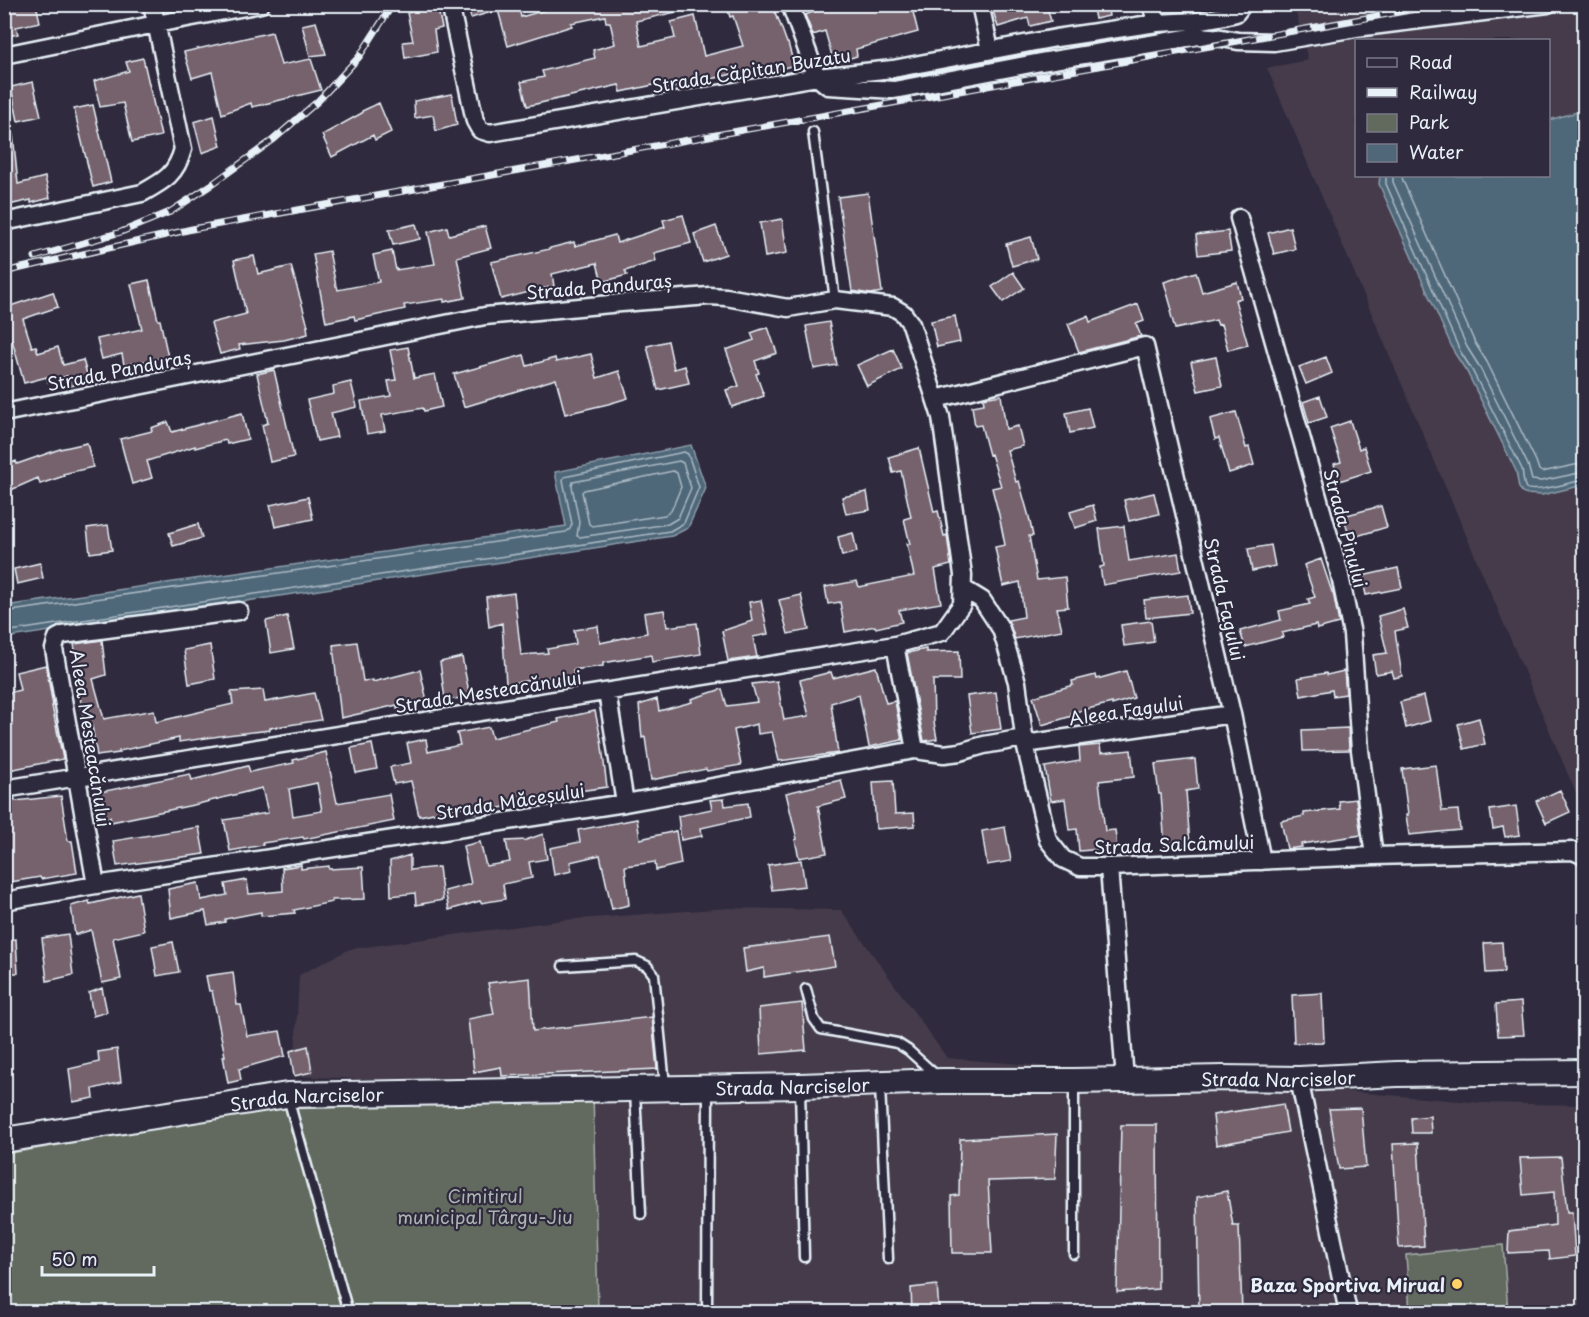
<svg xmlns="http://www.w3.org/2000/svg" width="1589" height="1317" font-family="'Playpen Sans',sans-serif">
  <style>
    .built { fill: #443b4b; fill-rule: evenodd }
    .green { fill: #626a5e; stroke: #a5aeab; stroke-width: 1.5 }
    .water { fill: #4f6779; stroke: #8c9eac; stroke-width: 1.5 }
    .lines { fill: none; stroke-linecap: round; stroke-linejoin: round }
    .shore { stroke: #abbac5; stroke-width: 1.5 }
    .building { fill: #76626d; stroke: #e8f1f8; stroke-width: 1.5; fill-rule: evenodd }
    .lane-casing { stroke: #e8f1f8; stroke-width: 13 }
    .street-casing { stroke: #e8f1f8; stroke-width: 21 }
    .secondary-casing { stroke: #e8f1f8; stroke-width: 28 }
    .lane { stroke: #2f2a3d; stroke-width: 8 }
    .street { stroke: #2f2a3d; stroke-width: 16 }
    .secondary { stroke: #2f2a3d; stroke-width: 24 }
    .rail-casing { stroke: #e8f1f8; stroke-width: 7 }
    .rail { stroke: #2f2a3d; stroke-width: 4.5; stroke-dasharray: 14; stroke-linecap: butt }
    .poi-dot { fill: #ffd166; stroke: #2f2a3d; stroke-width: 2 }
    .labels { text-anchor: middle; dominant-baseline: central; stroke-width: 4.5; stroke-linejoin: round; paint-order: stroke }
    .street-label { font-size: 18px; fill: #e8f1f8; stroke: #2f2a3d }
    .park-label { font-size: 18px; fill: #acb4b3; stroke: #2f2a3d }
    .poi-label { font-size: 18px; font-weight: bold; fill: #e8f1f8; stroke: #2f2a3d; text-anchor: end }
  </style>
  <rect width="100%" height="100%" fill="#2f2a3d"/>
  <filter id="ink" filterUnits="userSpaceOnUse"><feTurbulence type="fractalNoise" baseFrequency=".0167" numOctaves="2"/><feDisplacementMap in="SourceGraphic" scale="12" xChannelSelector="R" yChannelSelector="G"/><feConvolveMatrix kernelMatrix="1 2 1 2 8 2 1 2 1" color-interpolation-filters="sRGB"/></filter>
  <g filter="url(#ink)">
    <path class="built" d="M1294,5H1584V812L1267,68L1308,60ZM1356,40H1548V176H1356Z
      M728,908L841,910L947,1058L1484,1103L1584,1105V1312H598L593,1090L294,1076L299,975L350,949L563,920Z"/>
    <path class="green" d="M593,1090L598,1312H5V1154L273,1109L327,1108Z
      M1503,1245L1508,1312H1410L1406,1255Z"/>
    <path class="water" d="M1584,110V485L1542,495L1524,494L1519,488L1516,471L1467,372L1455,354L1379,184L1380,176H1548L1549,120Z
      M691,445L706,488L688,528L672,536L5,638V606L566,526L555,472Z"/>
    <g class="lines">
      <path class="shore" d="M1386,176V184L1460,351L1472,370L1522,469C1523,473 1523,485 1526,488C1534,494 1574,481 1584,480
        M1393,176V182L1467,347L1479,366L1528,465L1532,480L1541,481L1584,472
        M1402,176L1403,181L1475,343L1487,362L1536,461L1539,470L1542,472L1584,463
        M679,461L683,463L691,488L678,518L668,524L580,537L577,536L579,522L572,486L573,482Z
        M673,471L677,473L681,487L671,511L665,515L592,526L589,524L582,492L584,490Z
        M4,612L566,532L570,529L572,524L563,480L564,477L684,452L688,454L699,487L684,523L670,531L4,632"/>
    </g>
    <path class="building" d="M4,4H36L40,22L16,27L18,34L4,37Z
      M467,4H518L521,17L566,4H684L685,10L636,21L641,46L675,38L671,22L695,16L704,56L743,46L733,16L730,17L726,4H773L777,19L778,18L787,43H788L794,65L756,76L754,69L660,91L658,84L621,92L619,85L527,106L521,82L544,77L542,71L595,58L593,50L615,44L610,22H606L605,16L571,23L572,26L508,46L498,10L471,18Z
      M836,4H911L918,32L856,49L857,56L834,63L825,31L813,35L805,15Z
      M991,4H1046L1051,21L1030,26L1028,18L998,27Z
      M1092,4H1107L1109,16L1095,19Z
      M437,5L442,28L434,30L437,52L405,58L403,42L413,41L407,13Z
      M316,22L326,54L310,56L302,25Z
      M272,32L281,65L311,59L321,90L252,107L251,103L222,114L212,72L192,78L184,52Z
      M143,58L161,136L132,142L123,103L100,107L94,81L129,71L126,62Z
      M33,82L41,116L18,121L11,87Z
      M452,94L457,125L436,131L433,115L415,118L414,101Z
      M379,103L391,132L375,140L373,135L332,157L322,135L362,113V111Z
      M93,105L111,182L93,187L74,109Z
      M214,116L221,146L202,153L194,122Z
      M4,134H13L18,184L45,177L50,198L31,203V200L4,206Z
      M868,193L882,292L871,294L852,291L838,197Z
      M683,215L691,243L654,253L656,261L625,271L627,275L602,282L597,263L552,274L554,286L501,299L491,262L550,249V248L574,242L575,246L615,235L617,243L665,227L663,220Z
      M782,219L787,253L765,257L760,223Z
      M416,224L420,239L393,245L389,230Z
      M485,226L491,248L457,257L465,298L444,302V299L404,305L405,309L355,320L354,316L326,322L313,254L329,251L336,286H337L338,290L379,282L373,255L392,251L396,270L435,264L428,232L447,227L449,235Z
      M716,226L726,254L703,262L694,234Z
      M1290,227L1295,249L1274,254L1268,233Z
      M1228,231L1231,251L1198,255L1196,235Z
      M1031,237L1037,259L1012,266L1006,244Z
      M254,256L258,274L291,266L308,326H307L308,334L284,340L239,345L240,349L220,354L211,323L246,314L234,260Z
      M1013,272L1024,288L1003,302L992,287Z
      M1196,272L1202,292L1237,282L1241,298L1235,300L1248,345L1228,350L1221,324L1218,325L1216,320L1175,329L1170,311L1172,310L1164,282Z
      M149,280L158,320H160L168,357L124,365L122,354L102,359L97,339L142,329L131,284Z
      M53,292L58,307L23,319L32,347L36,346L38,353L58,347L63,365L83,360L89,381L70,386L67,376L48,382L47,377L24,383L12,340L4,342V308Z
      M1138,304L1144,321L1136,324L1141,336L1079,352L1068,324L1088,316L1090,322Z
      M955,316L960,342L937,347L931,321Z
      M829,322L837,365L814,369L806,326Z
      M768,327L777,353L755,361L759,373L756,374L764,396L732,407L726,390L739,386L726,350L754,340L751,333Z
      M668,341L674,369L685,366L689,383L658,390L647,346Z
      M408,347L414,378L435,374L442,407L424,411L423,408L382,415L385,431L367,434L361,401L391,396L388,381L396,380L390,350Z
      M893,349L902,369L867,386L857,365Z
      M591,354L597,378L619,371L628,398L608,404L565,414L556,379L464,407L454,374L524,355L527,366L555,358L556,362Z
      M1216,357L1222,386L1198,391L1191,362Z
      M1326,357L1332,373L1306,384L1299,367Z
      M274,370L294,457L270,462L262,425L268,423L257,374Z
      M351,382L357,407L331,413L337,437L317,441L307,400L334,394L333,386Z
      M1001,395L1006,429L1018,426L1023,446L1007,450L1016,482L1019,481L1029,517L1033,536H1029L1037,580L1065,577L1068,607L1057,608L1062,630L1015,639L1008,620L1024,617L1020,582L1003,586L995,547L1005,545L999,515L992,488L1001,486L991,454L989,455L981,425L975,426L972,406L984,404L983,398Z
      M1320,396L1327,417L1309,423L1303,402Z
      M1088,408L1093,428L1070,433L1066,413Z
      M1236,412L1246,448L1249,447L1254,465L1229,473L1219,438L1215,439L1210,419Z
      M242,413L248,439L227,444L226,440L195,448V446L147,461L152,478L132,484L120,439L152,431L151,428L168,422L172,432Z
      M1350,421L1359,449L1364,447L1371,471L1339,481L1334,464L1341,462L1330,428Z
      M87,443L93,467L63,474L64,476L40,484L38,478L11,490L4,474V466L16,461L17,464L60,449Z
      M919,448L934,512L938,511L944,536L947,535L951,565L935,569L941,603L899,610L902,622L876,628L875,626L845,632L840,602L828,604L825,587L857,581L859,587L914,576L907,544H910L904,519L911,517L901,471L893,473L889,457Z
      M867,492L870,510L846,514L842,497Z
      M1154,493L1159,514L1129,521L1124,500Z
      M308,497L313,519L275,527L270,505Z
      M1093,505L1097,521L1075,528L1070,512Z
      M1381,506L1387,527L1350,538L1343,516Z
      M198,524L202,538L173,546L169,533Z
      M108,525L112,550L90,553L87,528Z
      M1124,526L1129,561L1178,553L1181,571L1103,585L1100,567L1104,566L1099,529Z
      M853,533L857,552L842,556L838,537Z
      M1271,545L1275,566L1252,571L1248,549Z
      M1321,559L1332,592H1333L1339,623L1317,629L1316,625L1282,633L1283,637L1245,647L1240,631L1281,620L1279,611L1310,604L1308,599L1315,597L1304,565Z
      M40,563L43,578L17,584L14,569Z
      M1398,568L1402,588L1366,595L1362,576Z
      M514,593L521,655L548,653L547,649L576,644L574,630L598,626L600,643L647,633L644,613L664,610L667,627L697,623L701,654L652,662L651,655L603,663V666L573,670L574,677L551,683L550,677L506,684L502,623L489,627L486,597Z
      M801,595L809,630L788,634L779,600Z
      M1188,595L1190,613L1146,618L1144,600Z
      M761,600L768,634L753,637L757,657L728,661L722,631L752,621L749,602Z
      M1403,609L1408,628L1395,631L1402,676L1394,678L1392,671L1376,674L1373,655L1387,653L1378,616Z
      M287,616L294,649L271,653L266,621Z
      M1151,621L1154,642L1124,646L1121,625Z
      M102,640L106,675L93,679L104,719L154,710L156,722L233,704L231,692L263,690L265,702L314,693L321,720L270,728V730L227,735L179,742V738L119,751V753L97,756L92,726L85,728L79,690H81L74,644Z
      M357,642L363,681L373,680V682L420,670L427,701L397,709V705L341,718L333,645Z
      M210,645L215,679L189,684L184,650Z
      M926,649V652L959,651L960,680H933L934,722L937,739L924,741L907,653Z
      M462,657L470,697L445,700L440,662Z
      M46,665L53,706H52L63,759L4,771V694L20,690L16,672Z
      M876,667L886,703L895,701L902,740L869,747L859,695L831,703L838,753L779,761L772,732L758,734L757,724L734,730L741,765L707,771L706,769L651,780L645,737L642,738L639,705L657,699L659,711L692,702L691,699L722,689L727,706L757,702L752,684L777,681L784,720L809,716L800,680L831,672L833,678Z
      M1126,671L1134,698L1112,705V703L1071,713L1072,716L1042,725L1033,697L1073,685L1072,681L1096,675L1097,679Z
      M1344,671L1346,694L1333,696L1332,690L1301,696L1298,678L1326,673L1327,675Z
      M996,692L1001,729L972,733L967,696Z
      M1424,696L1430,721L1406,728L1400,702Z
      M595,711L601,739L607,787L557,794V797L473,813L471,805L419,816L411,781L394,784L390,767L411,763L407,743L426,739L428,752L460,745L457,733L489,727L492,738L559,722L558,719Z
      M1479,718L1485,744L1464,749L1458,724Z
      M1348,728L1349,750L1303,751L1302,730Z
      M372,744L377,769L356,773L351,748Z
      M1100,745L1101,753L1131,750L1134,777L1099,781L1105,831L1115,830L1117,848L1079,851L1077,829L1069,830L1065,799L1051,801L1045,767L1080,761L1079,747Z
      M326,752L337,803L389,794L394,821L304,839L303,837L262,843L263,845L230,851L224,820L268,813L262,788L198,804L111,822L110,817L106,818L100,792L190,774L192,780L248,766L250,772L294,763L293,760ZM317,783L322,811L293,816L289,789Z
      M1195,759L1198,789L1186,791L1190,845L1165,847L1161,794H1159L1155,764Z
      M1436,765L1442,811L1458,810L1460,830L1409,835L1406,815H1408L1402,769Z
      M841,780L846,799L818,806L827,853L799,858L795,840L797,839L786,793Z
      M893,781L895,814L914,813L915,826L876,829L873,782Z
      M1560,790L1570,812L1546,823L1536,801Z
      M61,796L68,841H72L77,873L41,879L40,877L4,883V801L15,799V801Z
      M724,799L725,806L748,803L750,817L701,828L702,836L681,840L678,816L712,809L710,800Z
      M1356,799L1361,835L1301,844L1302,847L1287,849L1281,821L1304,816V813L1340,809L1339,801Z
      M1516,806L1520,835L1505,837L1503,827L1493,829L1490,810Z
      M637,819L640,839L676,831L681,864L656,870L655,862L625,866L629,905L612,909L600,855L570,862L572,871L554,875L550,848L580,842L578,830Z
      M199,827L204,854L117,866L113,841Z
      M1005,827L1011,861L987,865L982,831Z
      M543,834L547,859L529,862L532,878L503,884L505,899L481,903L480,901L449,910L445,891L471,884L463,846L480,842L486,866L510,862L506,841L526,840Z
      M410,855V870L439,867L443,900L416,905L415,893L391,896L390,861Z
      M801,860L805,886L772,890L768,865Z
      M301,865V869L329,866V869L363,867L365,899L332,900V902L294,910L295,913L261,916V912L225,919V922L208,925L205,911L171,918L168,889L198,883L201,900L227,895L225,884L247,880L249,894L283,891L282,868Z
      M138,893L144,931L113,938L121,979L102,983L91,930L75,935L71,906L89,901L90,904Z
      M68,934L73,975L47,981L42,938Z
      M830,937L835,966L764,977V968L746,972L743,948Z
      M16,939L18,973H4V940Z
      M173,942L179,972L157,976L152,946Z
      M1502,942L1504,972L1486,973L1484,943Z
      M233,972L237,1005H241L247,1036L280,1031L285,1056L239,1069L241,1080L228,1083L223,1056H225L212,991H209L206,976Z
      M530,978L533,1031L652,1017L657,1069L502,1076L501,1067L474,1072L468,1019L494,1014L488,983Z
      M102,988L107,1012L93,1016L89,993Z
      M1322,993L1324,1042L1294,1043L1292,995Z
      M1521,1002L1524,1035L1498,1036L1496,1004Z
      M802,1003L806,1050L761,1054L759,1008Z
      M308,1046L312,1072L294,1076L290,1051Z
      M117,1049L121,1082L93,1089L94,1098L73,1102L69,1069L99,1062L98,1052Z
      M1283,1104L1288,1132L1216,1145L1213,1115Z
      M1361,1108L1366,1167L1339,1169L1329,1109Z
      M1430,1116L1431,1133H1412L1411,1118Z
      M1121,1125H1157L1158,1289L1117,1292Z
      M1057,1134L1055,1179L988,1181L992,1253H952L951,1196L959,1195L960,1139Z
      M1418,1143L1424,1246L1399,1248L1393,1144Z
      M1561,1157L1567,1212H1572L1575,1256L1550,1259L1549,1251L1508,1253L1509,1231L1555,1225L1554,1192L1523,1195L1520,1158Z
      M1227,1191L1233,1226H1239L1242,1312H1199L1197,1197Z
      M937,1285L939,1312H912L911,1288Z"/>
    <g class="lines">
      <g class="lane-casing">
        <path id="lane" d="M813,132L835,300
          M563,966L636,961L647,966L654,975L665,1085
          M806,989L814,1019L821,1029L897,1043L908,1050L938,1077
          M1074,1082V1254
          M880,1086L888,1259
          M800,1089L804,1257
          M635,1091L641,1214
          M288,1098L348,1312
          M707,1312L708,1090"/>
      </g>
      <g class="street-casing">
        <path id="street" d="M450,4L475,121L480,130L490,133L817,77L893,69L1056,38L1157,23L1196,21L1224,16L1236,13L1243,4
          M790,4L817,77L828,86L894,90L1041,62L1199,36L1222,38L1238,41L1274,42L1356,28L1548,4
          M980,4L990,50
          M1151,4L1157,23
          M4,55L156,24L261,4
          M1239,218L1339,571L1352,634L1360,750L1374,856
          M4,222L142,193C164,181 176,175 183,149L152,4
          M936,399L1145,346L1232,714L1262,861
          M4,413L485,316L621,303L709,296L726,297L788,308L835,300L893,307L903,313L911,324L941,417L963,575L962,604L942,632L895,645L4,789
          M964,589L982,600L1001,629L1017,682L1025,744L1048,840L1063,859L1080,867H1109L1374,856L1573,851L1584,856
          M607,692L625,803
          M1025,744L1232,714
          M915,750L944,754L960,752L984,745L1024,738
          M1109,867L1125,1080
          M96,885L54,649L57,638L63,635L239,611
          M4,901L96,885L625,803L915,750L895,645
          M1299,1079L1348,1312"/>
      </g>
      <g class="secondary-casing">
        <g id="secondary">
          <path id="s1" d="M4,1140L287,1095L800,1086L942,1081H1074L1223,1078L1299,1079L1397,1074L1584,1072"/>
        </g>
      </g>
      <use href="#lane" class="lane"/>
      <use href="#street" class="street"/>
      <use href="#secondary" class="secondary"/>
      <g class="rail-casing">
        <path id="rail" d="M35,257L121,232L170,212L211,185L273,140L318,101L359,57L393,4
          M4,272L192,229L1444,4"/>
      </g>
      <use href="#rail" class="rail"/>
    </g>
  </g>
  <circle class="poi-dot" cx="1457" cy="1284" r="6"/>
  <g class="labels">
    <g class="street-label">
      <text transform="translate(751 70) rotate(-9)">Strada Căpitan Buzatu</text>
      <text transform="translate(599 286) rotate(-5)">Strada Panduraș</text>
      <text transform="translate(119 370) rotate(-11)">Strada Panduraș</text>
      <text transform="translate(1346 528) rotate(75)">Strada Pinului</text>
      <text transform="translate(1225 599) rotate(77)">Strada Fagului</text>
      <text transform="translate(488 691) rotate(-9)">Strada Mesteacănului</text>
      <text transform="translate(1126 710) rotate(-8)">Aleea Fagului</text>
      <text transform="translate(91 738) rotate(81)">Aleea Mesteacănului</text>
      <text transform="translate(510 801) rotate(-9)">Strada Măceșului</text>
      <text transform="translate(1174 844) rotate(-2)">Strada Salcâmului</text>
      <text stroke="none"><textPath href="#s1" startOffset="1278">Strada Narciselor</textPath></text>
      <text stroke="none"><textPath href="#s1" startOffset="792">Strada Narciselor</textPath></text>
      <text stroke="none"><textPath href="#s1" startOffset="306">Strada Narciselor</textPath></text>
    </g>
    <g class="park-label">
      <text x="485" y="1195">Cimitirul<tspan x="485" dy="21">municipal Târgu-Jiu</tspan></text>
    </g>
    <g class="poi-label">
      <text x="1445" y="1284">Baza Sportiva Mirual</text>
    </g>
  </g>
  <rect width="1589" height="1317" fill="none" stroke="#2f2a3d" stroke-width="24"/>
  <rect x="12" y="12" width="1565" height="1293" fill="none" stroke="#e8f1f8" stroke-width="2" filter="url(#ink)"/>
  <rect x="1355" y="39" width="195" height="138" fill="#2f2a3d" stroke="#797a88" stroke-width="1.5"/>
  <rect x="1367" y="58" width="30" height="9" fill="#2f2a3d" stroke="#797a88" stroke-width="1.5"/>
  <text x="1409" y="69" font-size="18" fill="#e8f1f8">Road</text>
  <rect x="1367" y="88" width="30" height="9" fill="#e8f1f8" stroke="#797a88" stroke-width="1.5"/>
  <text x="1409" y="99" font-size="18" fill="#e8f1f8">Railway</text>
  <rect x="1367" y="114" width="30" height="18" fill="#626a5e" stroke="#797a88" stroke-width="1.5"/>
  <text x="1409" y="129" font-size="18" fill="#e8f1f8">Park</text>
  <rect x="1367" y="144" width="30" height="18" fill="#4f6779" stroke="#797a88" stroke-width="1.5"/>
  <text x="1409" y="159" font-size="18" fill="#e8f1f8">Water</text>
  <path d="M42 1266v9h112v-9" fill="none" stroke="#e8f1f8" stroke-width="3"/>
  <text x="51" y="1266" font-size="18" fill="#e8f1f8" stroke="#2f2a3d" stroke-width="4.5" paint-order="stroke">50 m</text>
</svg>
